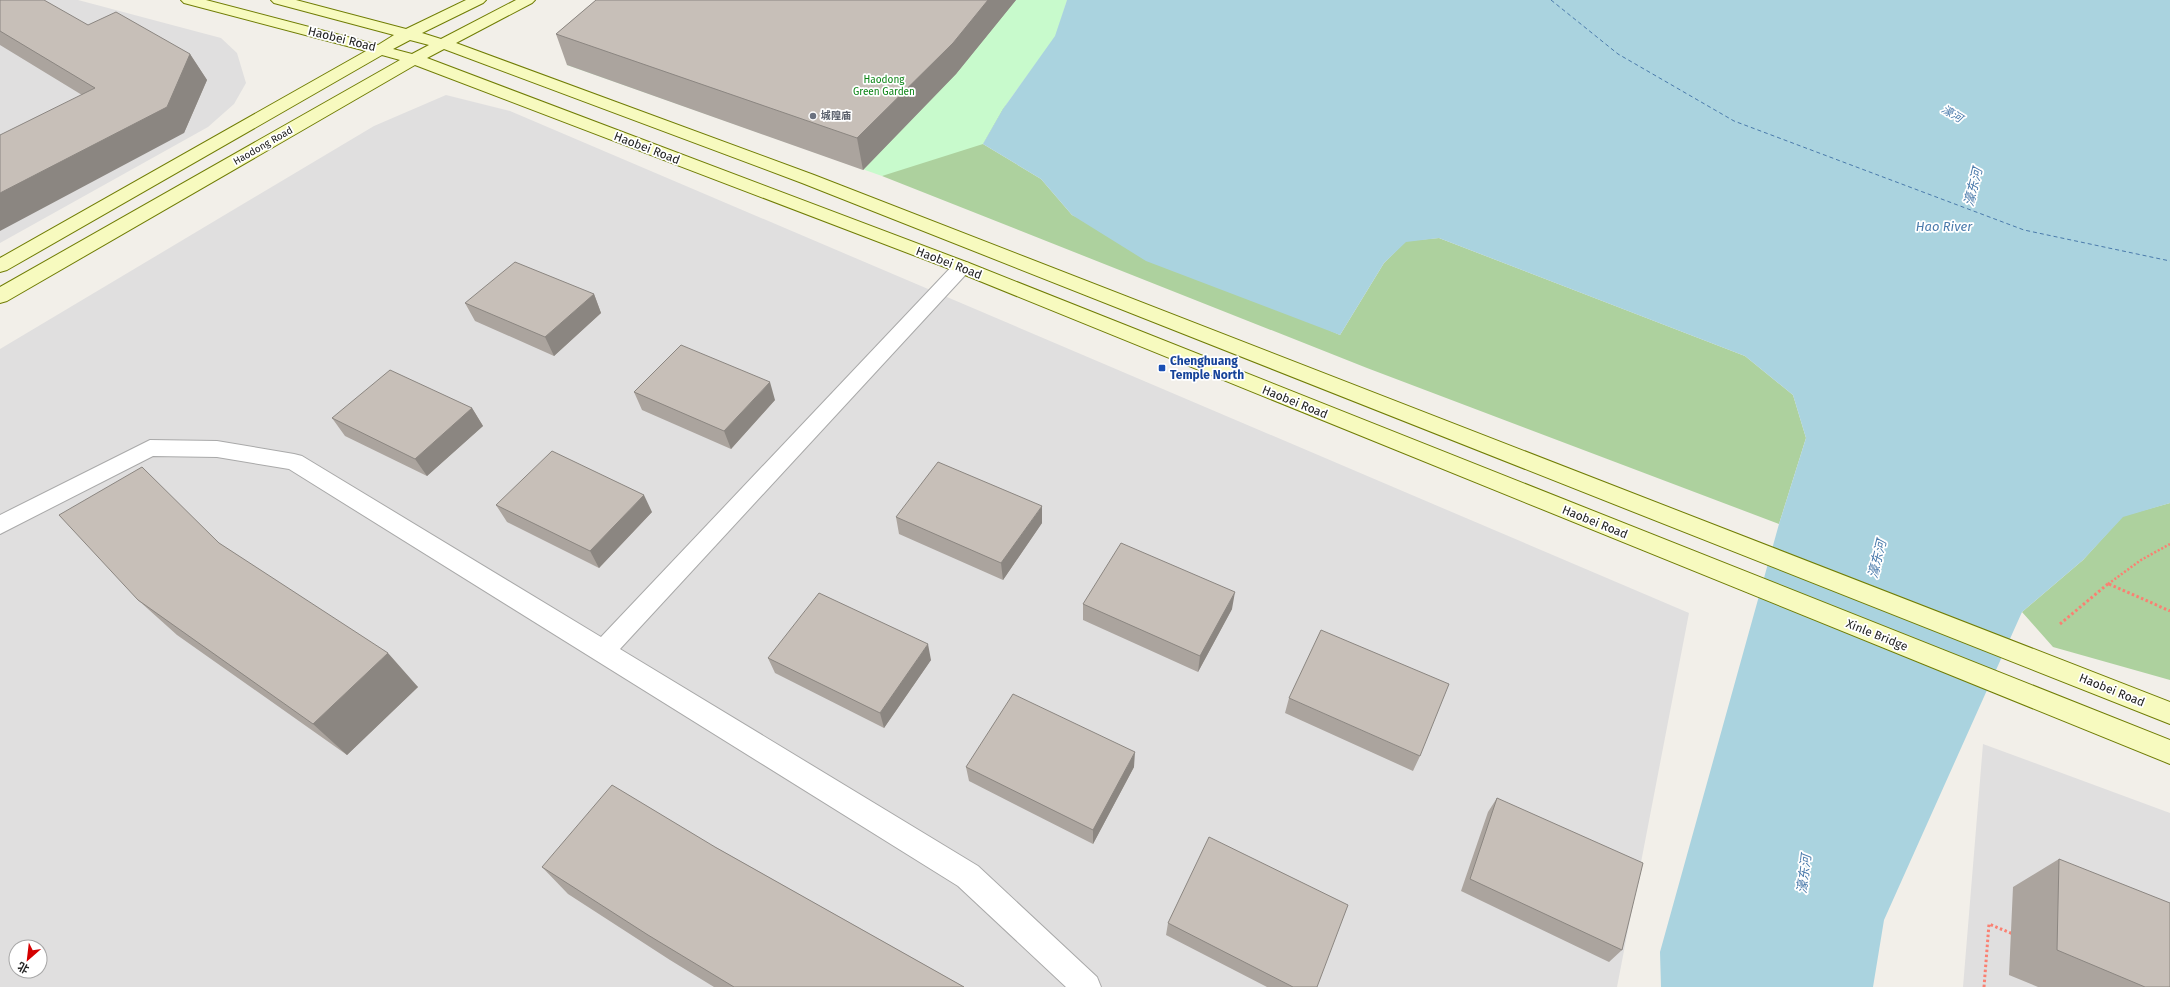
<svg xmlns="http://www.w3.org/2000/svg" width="2170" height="987" font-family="'Fira Sans','Noto Sans SC',sans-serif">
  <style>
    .residential { fill: #e0dfdf; fill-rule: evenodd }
    .forest { fill: #add19e }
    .park { fill: #c8facc }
    .water { fill: #aad3df }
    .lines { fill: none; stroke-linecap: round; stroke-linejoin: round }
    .ferry { stroke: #4a7aab; stroke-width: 1; stroke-dasharray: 4 3; stroke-linecap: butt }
    .street-casing { stroke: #a9a9a9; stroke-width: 2 }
    .secondary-casing { stroke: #707d05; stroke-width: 2 }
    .path-far1 { stroke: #fa8072; stroke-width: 2.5; stroke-dasharray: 2 2; stroke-linecap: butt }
    .path { stroke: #fa8072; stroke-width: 3; stroke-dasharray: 2.5 2.5; stroke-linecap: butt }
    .street { fill: #fff; fill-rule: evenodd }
    .secondary { fill: #f7fabf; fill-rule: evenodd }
    .wall { fill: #aba49e }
    .shaded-wall { fill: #8b8681 }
    .building { fill: #c7bfb8; stroke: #8b8681 }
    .worship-dot { fill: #6b7280; stroke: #fff; stroke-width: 1.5 }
    .transit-dot { fill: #1a4fb4; stroke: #fff; stroke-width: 1.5 }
    .labels { text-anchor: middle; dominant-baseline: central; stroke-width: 3.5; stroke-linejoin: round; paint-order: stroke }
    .far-park-label { font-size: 10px; fill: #0c8416; stroke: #fff }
    .far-worship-label { font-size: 10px; font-weight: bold; fill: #5b616d; stroke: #fff; text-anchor: start }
    .far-street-label { font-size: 10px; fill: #222; stroke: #fff }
    .far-water-label { font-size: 11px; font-style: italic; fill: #4a7aab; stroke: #fff }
    .street-label { font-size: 12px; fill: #222; stroke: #fff }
    .transit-label { font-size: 12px; font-weight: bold; fill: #164399; stroke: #fff; text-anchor: start }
    .water-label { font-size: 13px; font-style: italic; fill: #4a7aab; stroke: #fff }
  </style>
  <rect width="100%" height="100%" fill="#f2efe9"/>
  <path class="residential" d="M45,0H78L221,38L237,53L246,83L234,104L208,127L0,243V20Z
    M446,95L510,111L1689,613L1617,987H0V349L374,126ZM16,947H40V971H16Z
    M1983,744L2170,813V987H1963Z"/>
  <path class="forest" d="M1067,0L983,144L1041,179L1072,215L1340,335L1384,263L1406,241L1439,238L1745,356L1793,395L1806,438L1779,524L1367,368L882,176L905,148Z
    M2170,503V680L2053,647L2022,612L2083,560L2123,516Z"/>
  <path class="park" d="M600,0H1067L1056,36L1003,109L983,144L882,176L567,65Z"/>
  <path class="water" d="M1067,0H2170V503L2123,517L2083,560L2022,612L1884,920L1873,987H1661L1660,952L1779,524L1806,438L1793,395L1745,356L1439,238L1406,242L1384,263L1340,335L1146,261L1072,215L1041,179L983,144L1003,109L1055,36Z"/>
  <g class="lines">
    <path class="ferry" d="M1551,0L1618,54L1734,121L2024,230L2170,261"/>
    <g class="street-casing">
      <path id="street" d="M962,261L969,263L971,267L969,271L620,649L978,866L1097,977L1101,987H1066L958,886L289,469L217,457L153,456L0,534V515L150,440L217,441L294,454L302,456L601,637L955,263Z"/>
    </g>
    <g class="secondary-casing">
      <path id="secondary" d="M181,0H206L378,45L394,35L274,3L271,0H296L406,29L466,0H486L483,3L422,33L441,39L516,0H535L532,3L456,43L814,175L2170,702V724L802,183L444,49L427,58L969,263L2170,740V764L955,271L415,65L7,301L0,303V287L400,60L382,55L7,270L0,272V258L366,51L184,3ZM410,40L429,45L412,54L393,49Z"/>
    </g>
    <path class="path-far1" d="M2108,584L2141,560L2170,544"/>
    <path class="path" d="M2109,584L2170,611
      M2060,624L2109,583
      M1984,987L1989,924L2013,934"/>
    <use href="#street" class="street"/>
    <use href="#secondary" class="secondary"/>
  </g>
  <path class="wall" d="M0,0L190,54L207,80L184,133L82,95L0,45Z
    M596,0H1016L956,74L863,170L567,65L556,34Z
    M594,294L601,313L554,356L475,321L465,303Z
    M634,392L775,400L731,449L642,410Z
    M472,408L483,426L427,476L345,436L332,418Z
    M496,505L652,512L599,568L507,522Z
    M896,517L1042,523L1003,580L899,534Z
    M219,543L418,687L347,755L177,635L138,600Z
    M1083,604L1232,609L1198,672L1083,620Z
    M768,658L931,660L884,728L775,673Z
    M1289,698L1420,756L1413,771L1285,713Z
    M966,767H1134L1093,844L969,781Z
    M1497,798L1622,950L1609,962L1461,891L1488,812Z
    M715,847L964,987H714L670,960L568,894L542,867Z
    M2059,859L2170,987H2038L2009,975L2013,887Z
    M1168,923L1317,987H1267L1166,935Z"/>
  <path class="shaded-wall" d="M988,0H1016L956,74L863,170L857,138Z
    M190,54L207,80L184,133L0,231V193Z
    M594,294L601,313L554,356L545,337Z
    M770,382L775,400L731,449L724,431Z
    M472,408L483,426L427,476L415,459Z
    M644,495L652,512L599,568L590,551Z
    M1042,506V523L1003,580L1001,563Z
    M1235,592L1232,609L1198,672L1200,656Z
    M928,644L931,660L884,728L880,713Z
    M388,653L418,687L347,755L313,724Z
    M1135,752L1134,767L1093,844V830Z"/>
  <path class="building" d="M0,0H44L88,25L116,12L190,54L167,107L0,193V135L95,88L0,31Z
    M596,0H988L953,43L857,138L556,34Z
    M515,262L594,294L545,337L465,303Z
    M681,345L770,382L724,431L634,392Z
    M390,370L472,408L415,459L332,418Z
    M552,451L644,495L590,551L496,505Z
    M938,462L1042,506L1001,563L896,517Z
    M142,467L219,543L388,653L313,724L138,600L59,515Z
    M1121,543L1235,592L1200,656L1083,604Z
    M819,593L928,644L880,713L768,658Z
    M1321,630L1449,684L1420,756L1289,698Z
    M1013,694L1135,752L1093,830L966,767Z
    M612,785L715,847L964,987H734L648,935L542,867Z
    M1497,798L1643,863L1622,950L1470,879Z
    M1209,837L1348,905L1317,987H1293L1168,923Z
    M2059,859L2170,903V987H2145L2057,950Z"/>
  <circle class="worship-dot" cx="813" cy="116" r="4"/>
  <rect class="transit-dot" x="1158" y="364" width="8" height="8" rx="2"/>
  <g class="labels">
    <g class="far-park-label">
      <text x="884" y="80">Haodong<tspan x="884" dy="12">Green Garden</tspan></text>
    </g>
    <g class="far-worship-label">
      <text x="821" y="116">城隍庙</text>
    </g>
    <g class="far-street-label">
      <text transform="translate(263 146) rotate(-30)">Haodong Road</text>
    </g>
    <g class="far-water-label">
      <text transform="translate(1952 114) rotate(31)">濠河</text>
    </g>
    <g class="street-label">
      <text transform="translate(342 39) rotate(14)">Haobei Road</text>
      <text transform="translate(647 148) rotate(21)">Haobei Road</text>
      <text transform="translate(949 263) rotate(21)">Haobei Road</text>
      <text transform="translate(1295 402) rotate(22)">Haobei Road</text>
      <text transform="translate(1595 522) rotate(22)">Haobei Road</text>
      <text transform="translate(1877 635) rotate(22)">Xinle Bridge</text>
      <text transform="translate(2112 690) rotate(22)">Haobei Road</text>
    </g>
    <g class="transit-label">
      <text x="1170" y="361">Chenghuang<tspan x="1170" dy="14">Temple North</tspan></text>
    </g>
    <g class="water-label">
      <text transform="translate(1973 187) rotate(-76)">濠东河</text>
      <text x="1944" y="226">Hao River</text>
      <text transform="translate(1877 559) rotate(-76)">濠东河</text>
      <text transform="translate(1804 874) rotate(-83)">濠东河</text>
    </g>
  </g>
  <g transform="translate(28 959) rotate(208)"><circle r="19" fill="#ffffff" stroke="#a7a7a7"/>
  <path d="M0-3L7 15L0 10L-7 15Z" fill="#d40000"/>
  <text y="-6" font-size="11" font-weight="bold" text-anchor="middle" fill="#222222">北</text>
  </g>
</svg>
